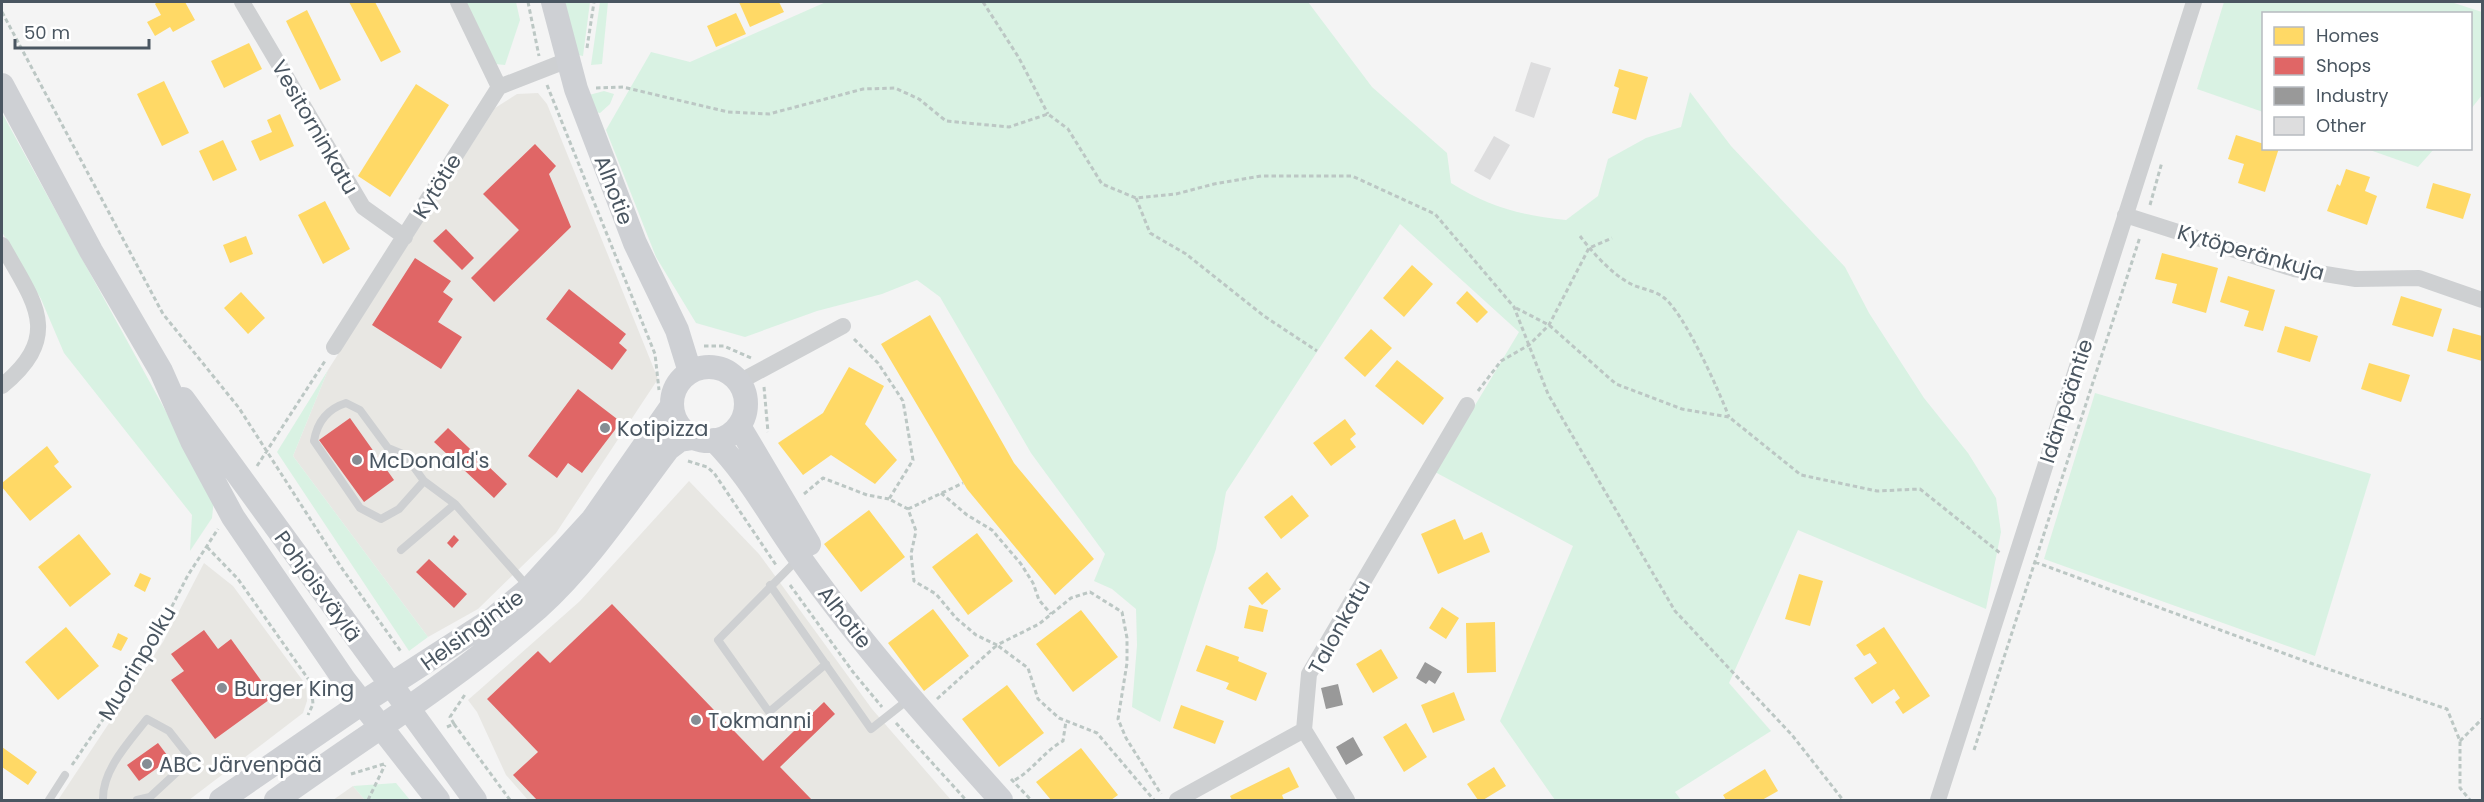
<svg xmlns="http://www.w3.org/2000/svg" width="2484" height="802" font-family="Poppins,sans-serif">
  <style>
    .commercial { fill: #e8e7e3 }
    .green { fill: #d9f2e3 }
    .homes { fill: #ffd966 }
    .shops { fill: #e06666 }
    .industry { fill: #999 }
    .building { fill: #ddddde }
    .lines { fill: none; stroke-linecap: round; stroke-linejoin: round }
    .path { stroke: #bcc7c4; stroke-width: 3; stroke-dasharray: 4.5 3; stroke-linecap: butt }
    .lane { stroke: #ced0d2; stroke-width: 8 }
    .street { stroke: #ced0d2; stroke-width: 16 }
    .secondary { stroke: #ced0d4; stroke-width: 24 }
    .poi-dot { fill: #868d94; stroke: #fff; stroke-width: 2 }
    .labels { text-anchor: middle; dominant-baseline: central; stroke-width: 6; stroke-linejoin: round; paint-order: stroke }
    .street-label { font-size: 21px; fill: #4a5661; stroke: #fff }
    .poi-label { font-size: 21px; fill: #4a5661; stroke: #fff; text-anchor: start }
  </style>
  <rect width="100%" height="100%" fill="#f4f4f4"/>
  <path class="commercial" d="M538,93L547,104L658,379L556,533L478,609L428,637L293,456L328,370L495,108L517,94Z
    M689,481L759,554L872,709L951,800H528L506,775L477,712L468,700L580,601Z
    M204,563L233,586L306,685L307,701L303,713L189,800H58L163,642Z
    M353,786L365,800H333Z"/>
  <path class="green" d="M465,2H516L520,20L505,65L495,64Z
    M565,2H590L583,56L578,55Z
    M600,2H608L602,64L591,65Z
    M826,2H1308L1372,87L1447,153L1451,183C1489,207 1520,215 1566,220L1598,196L1608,159L1646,138L1681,127L1690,92L1731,146L1845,267L1869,313L1924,398L1968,453L1996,498L2001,532L1986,609L1798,530L1729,683L1771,731L1675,792L1681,800H1555L1500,721L1573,546L1435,472L1519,332L1400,224L1226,492L1216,549L1160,722L1132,707L1137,645L1136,609L1112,589L1094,581L1105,554L1031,453L940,297L917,280L882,294L817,311L745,337L696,323L656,257L606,130L651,52L690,62Z
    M2224,2H2451L2482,12V95L2471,109L2470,14H2264L2263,112L2197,89Z
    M604,91L614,94L610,104L600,113L595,112L589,95Z
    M2,113L214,499L212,518L190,551L192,515L64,353L41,299L2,232Z
    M2367,149H2434L2418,167Z
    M328,370L293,456L428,637L409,651L277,452Z
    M2095,393L2371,474L2315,656L2044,559Z
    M396,783L410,800H365L353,786Z"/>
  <path class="homes" d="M157,2H185L195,20L173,32L170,27L155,36L147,22L161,15L155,4Z
    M349,2H375L401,52L381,62Z
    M739,2H779L784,12L750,27Z
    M307,10L341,80L320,90L286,21Z
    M736,13L746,34L716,47L707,26Z
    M249,43L262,69L224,88L211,61Z
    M1619,69L1648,77L1636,120L1612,113L1619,88L1614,86Z
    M164,81L189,133L162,146L137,94Z
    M416,84L449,105L390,197L358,176Z
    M280,114L294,146L260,161L251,141L272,132L267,120Z
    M2236,135L2264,144V148H2279L2265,192L2238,183L2244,164L2228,159Z
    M223,140L237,170L213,181L199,151Z
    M2346,169L2370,177L2365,191L2377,196L2367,225L2327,211L2337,184L2340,186Z
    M2433,183L2471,194L2463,219L2426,208Z
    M325,201L350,249L323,264L298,215Z
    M246,236L253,254L230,263L223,245Z
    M2162,253L2218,268L2206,313L2172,303L2177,284L2155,279Z
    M1412,265L1433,284L1404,317L1383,298Z
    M2228,276L2275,290L2263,331L2244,326L2249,311L2220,302Z
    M1467,291L1488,312L1477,323L1456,303Z
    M241,292L265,318L248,334L224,308Z
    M2401,296L2442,309L2433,337L2392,325Z
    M930,315L1014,463L1094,559L1055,595L967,489L881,344Z
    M2285,326L2318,336L2310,362L2277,352Z
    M2453,328L2482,336V361L2447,351Z
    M1371,329L1392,348L1365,377L1344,358Z
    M1397,360L1444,398L1423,425L1375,386Z
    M2369,363L2410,375L2401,402L2361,389Z
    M849,367L884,386L865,424L897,460L875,484L831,455L803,475L778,443L823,413Z
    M1345,419L1356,434L1350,439L1356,447L1331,466L1313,443Z
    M47,446L59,462L54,466L72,487L30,521L2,487V483Z
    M1292,495L1309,516L1281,539L1264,517Z
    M869,510L905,557L861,592L824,544Z
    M1455,519L1464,540L1482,532L1490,552L1438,574L1421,534Z
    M977,533L1013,581L968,615L932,567Z
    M79,534L111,574L70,607L38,567Z
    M1267,572L1281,589L1262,605L1248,588Z
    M140,573L151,578L145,592L134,586Z
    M1799,574L1823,581L1810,626L1785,619Z
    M1249,605L1268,610L1263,632L1244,628Z
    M1442,607L1459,618L1446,639L1429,628Z
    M933,609L969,656L924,691L888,643Z
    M1081,610L1118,657L1073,692L1036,644Z
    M1495,622L1496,672L1467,673L1466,623Z
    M66,627L99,666L58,700L25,662Z
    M1884,627L1930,696L1903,714L1895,702L1900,698L1894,689L1872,704L1854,678L1877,663L1870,653L1864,656L1856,645Z
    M118,633L128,638L121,651L112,647Z
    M1206,645L1239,657L1238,661L1267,673L1256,701L1226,689L1229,683L1196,671Z
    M1381,649L1398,678L1373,693L1356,664Z
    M1007,685L1044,733L999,767L962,719Z
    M1454,692L1465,720L1433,733L1421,705Z
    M1181,705L1224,721L1215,744L1173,728Z
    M1406,723L1427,757L1404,772L1383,737Z
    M2,747L37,772L28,785L2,767Z
    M1081,748L1118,795L1111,800H1051L1036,782Z
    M1289,767L1299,787L1282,795L1284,800H1232L1230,796Z
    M1494,767L1506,786L1483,800H1478L1467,784Z
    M1765,769L1778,791L1762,800H1726L1723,795Z"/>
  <path class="shops" d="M535,144L556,166L549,174L571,227L494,302L471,278L519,230L483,194Z
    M446,229L474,258L462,270L433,241Z
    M415,258L451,281L443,292L453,299L438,322L462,337L441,369L372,325Z
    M569,289L626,334L619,343L627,350L612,370L546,319Z
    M578,389L621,422L582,473L568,463L557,478L528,456Z
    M350,418L394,480L364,502L319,440Z
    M448,428L507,484L494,498L434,442Z
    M454,535L459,540L452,548L447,543Z
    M429,559L467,594L454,608L416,572Z
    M612,604L763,761L824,702L835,714L780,767L812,800H537L513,775L538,752L487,699L538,651L550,663Z
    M204,630L218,649L231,639L273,697L215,739L171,680L184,671L171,654Z
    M158,743L170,759L139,781L127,765Z"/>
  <path class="industry" d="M1425,662L1442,672L1435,684L1429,680L1426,684L1416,678Z
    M1338,684L1343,705L1326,709L1321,688Z
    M1353,737L1363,755L1346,765L1336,747Z"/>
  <path class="building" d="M1531,62L1551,68L1534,118L1515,111Z
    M1494,136L1510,145L1490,180L1474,171Z"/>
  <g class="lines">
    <path class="path" d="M528,2L539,56
      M983,2L1019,58L1048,114
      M2,12L163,314L239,408L341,567L402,653
      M587,48L594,2
      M547,85L655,354L659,390
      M596,88L623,87L728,112L769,114L863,89L895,88L919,99L946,121L1009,127L1048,114L1068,129L1102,184L1136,198L1176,194L1214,184L1261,176H1352L1435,214L1514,307L1548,394L1675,611L1792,735L1843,800
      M1136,198L1150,233L1186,254L1264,316L1317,351
      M2150,205L2162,162
      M1580,236C1592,252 1611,273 1629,283C1640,289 1654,290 1663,297C1684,312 1719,391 1729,417
      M1516,308L1549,325L1616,384L1682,409L1729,417L1801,475L1877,491L1920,489L2000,553
      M854,339L878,363L903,401L913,460L889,499L908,509L916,531L911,554L914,581L936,594L956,618L976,635L997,645L1039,624L1071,598L1090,592L1122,612L1127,638V663L1118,719L1126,738L1161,794
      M704,346H724L751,358
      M764,387L768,432
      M1478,391L1501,361L1529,345L1549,325L1589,248L1612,238
      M688,461L707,467L714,473L776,565
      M257,466L325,361
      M941,493L967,515L992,530L1021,564L1033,583L1039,600L1051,614
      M804,494L823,478L867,495L889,499
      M908,509L963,483
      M207,547L238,579L311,683L313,704L308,715
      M2035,562L2313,664L2447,709L2460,741V788L2470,800
      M790,585L853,672L882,707
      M937,699L997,645L1028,668L1038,699L1059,718L1097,733L1154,800
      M896,723L966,800
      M454,724L450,717L466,693
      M447,727L454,724L510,800
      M2460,741L2482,719
      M1974,750L2140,237
      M72,765L147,655L188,575L218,529
      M351,774L384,764
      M1011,779L1031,800
      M1015,780C1034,769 1043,752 1063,741L1066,721
      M368,800L385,765"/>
    <path class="lane" d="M424,481L399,509L381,519L360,508L314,441C317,423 327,409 346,403L360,410L388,448L405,455L424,481L455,504
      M401,550L455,504L529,588
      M797,560L718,640L769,712L826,664
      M770,585L871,729L909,699
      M49,800L65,775
      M103,800C102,770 129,742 147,719L169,731L191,759L150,797L137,800"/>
    <path class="street" d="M242,2L363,207L405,237
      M458,2L499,87
      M2125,215L2294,269L2356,279L2419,278L2482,300
      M2,245C34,302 64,335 2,386
      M334,347L499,87L568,60
      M739,382L843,326
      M1304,730L1347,800
      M1177,800L1304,730L1309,674L1467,405
      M1938,800L2194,2"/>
    <path class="secondary" d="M553,2L576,89L635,243L677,330L690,372
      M2,85L91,251L161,371L192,441L233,517L345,681L438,800
      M672 404a37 37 0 1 1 74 0a37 37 0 1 1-74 0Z
      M183,399L475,800
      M739,426L809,544
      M714,440C749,475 771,518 800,558C861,644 931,722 1001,800
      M221,800L362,703L494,618L530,588L593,519L672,406
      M276,800C364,737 456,680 538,608C588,563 627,503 668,449L680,440L693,438"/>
  </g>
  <g class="poi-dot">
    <circle cx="605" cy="428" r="6"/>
    <circle cx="357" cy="460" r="6"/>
    <circle cx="222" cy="688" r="6"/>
    <circle cx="696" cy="720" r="6"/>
    <circle cx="147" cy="764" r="6"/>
  </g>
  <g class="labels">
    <g class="street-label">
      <text transform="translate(315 127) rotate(60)">Vesitorninkatu</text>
      <text transform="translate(437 186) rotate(-58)">Kytötie</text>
      <text transform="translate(614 190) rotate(69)">Alhotie</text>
      <text transform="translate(2251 252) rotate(16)">Kytöperänkuja</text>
      <text transform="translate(2066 401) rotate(-72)">Idänpääntie</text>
      <text transform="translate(318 586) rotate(54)">Pohjoisväylä</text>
      <text transform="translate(845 617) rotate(52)">Alhotie</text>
      <text transform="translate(1339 627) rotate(-61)">Talonkatu</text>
      <text transform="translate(472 630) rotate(-36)">Helsingintie</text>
      <text transform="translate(137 663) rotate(-59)">Muorinpolku</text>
    </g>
    <g class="poi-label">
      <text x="617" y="428">Kotipizza</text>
      <text x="369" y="460">McDonald's</text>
      <text x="234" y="688">Burger King</text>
      <text x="708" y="720">Tokmanni</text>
      <text x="159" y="764">ABC Järvenpää</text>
    </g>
  </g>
  <rect width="2484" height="802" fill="none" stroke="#4a5661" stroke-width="6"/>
  <rect x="2262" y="12" width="210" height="138" fill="#ffffff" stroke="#b7bbc0" stroke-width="1.5"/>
  <rect x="2274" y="27" width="30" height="18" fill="#ffd966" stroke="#b7bbc0" stroke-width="1.5"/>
  <text x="2316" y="42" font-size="18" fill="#4a5661">Homes</text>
  <rect x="2274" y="57" width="30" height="18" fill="#e06666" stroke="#b7bbc0" stroke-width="1.5"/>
  <text x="2316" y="72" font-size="18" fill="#4a5661">Shops</text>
  <rect x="2274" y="87" width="30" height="18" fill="#999999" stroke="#b7bbc0" stroke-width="1.5"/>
  <text x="2316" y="102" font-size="18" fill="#4a5661">Industry</text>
  <rect x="2274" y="117" width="30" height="18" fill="#ddddde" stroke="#b7bbc0" stroke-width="1.5"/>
  <text x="2316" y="132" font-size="18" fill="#4a5661">Other</text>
  <path d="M15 39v9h134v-9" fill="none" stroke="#4a5661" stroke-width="3"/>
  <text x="24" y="39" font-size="18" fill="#4a5661" stroke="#ffffff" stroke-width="4.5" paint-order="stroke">50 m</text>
</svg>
